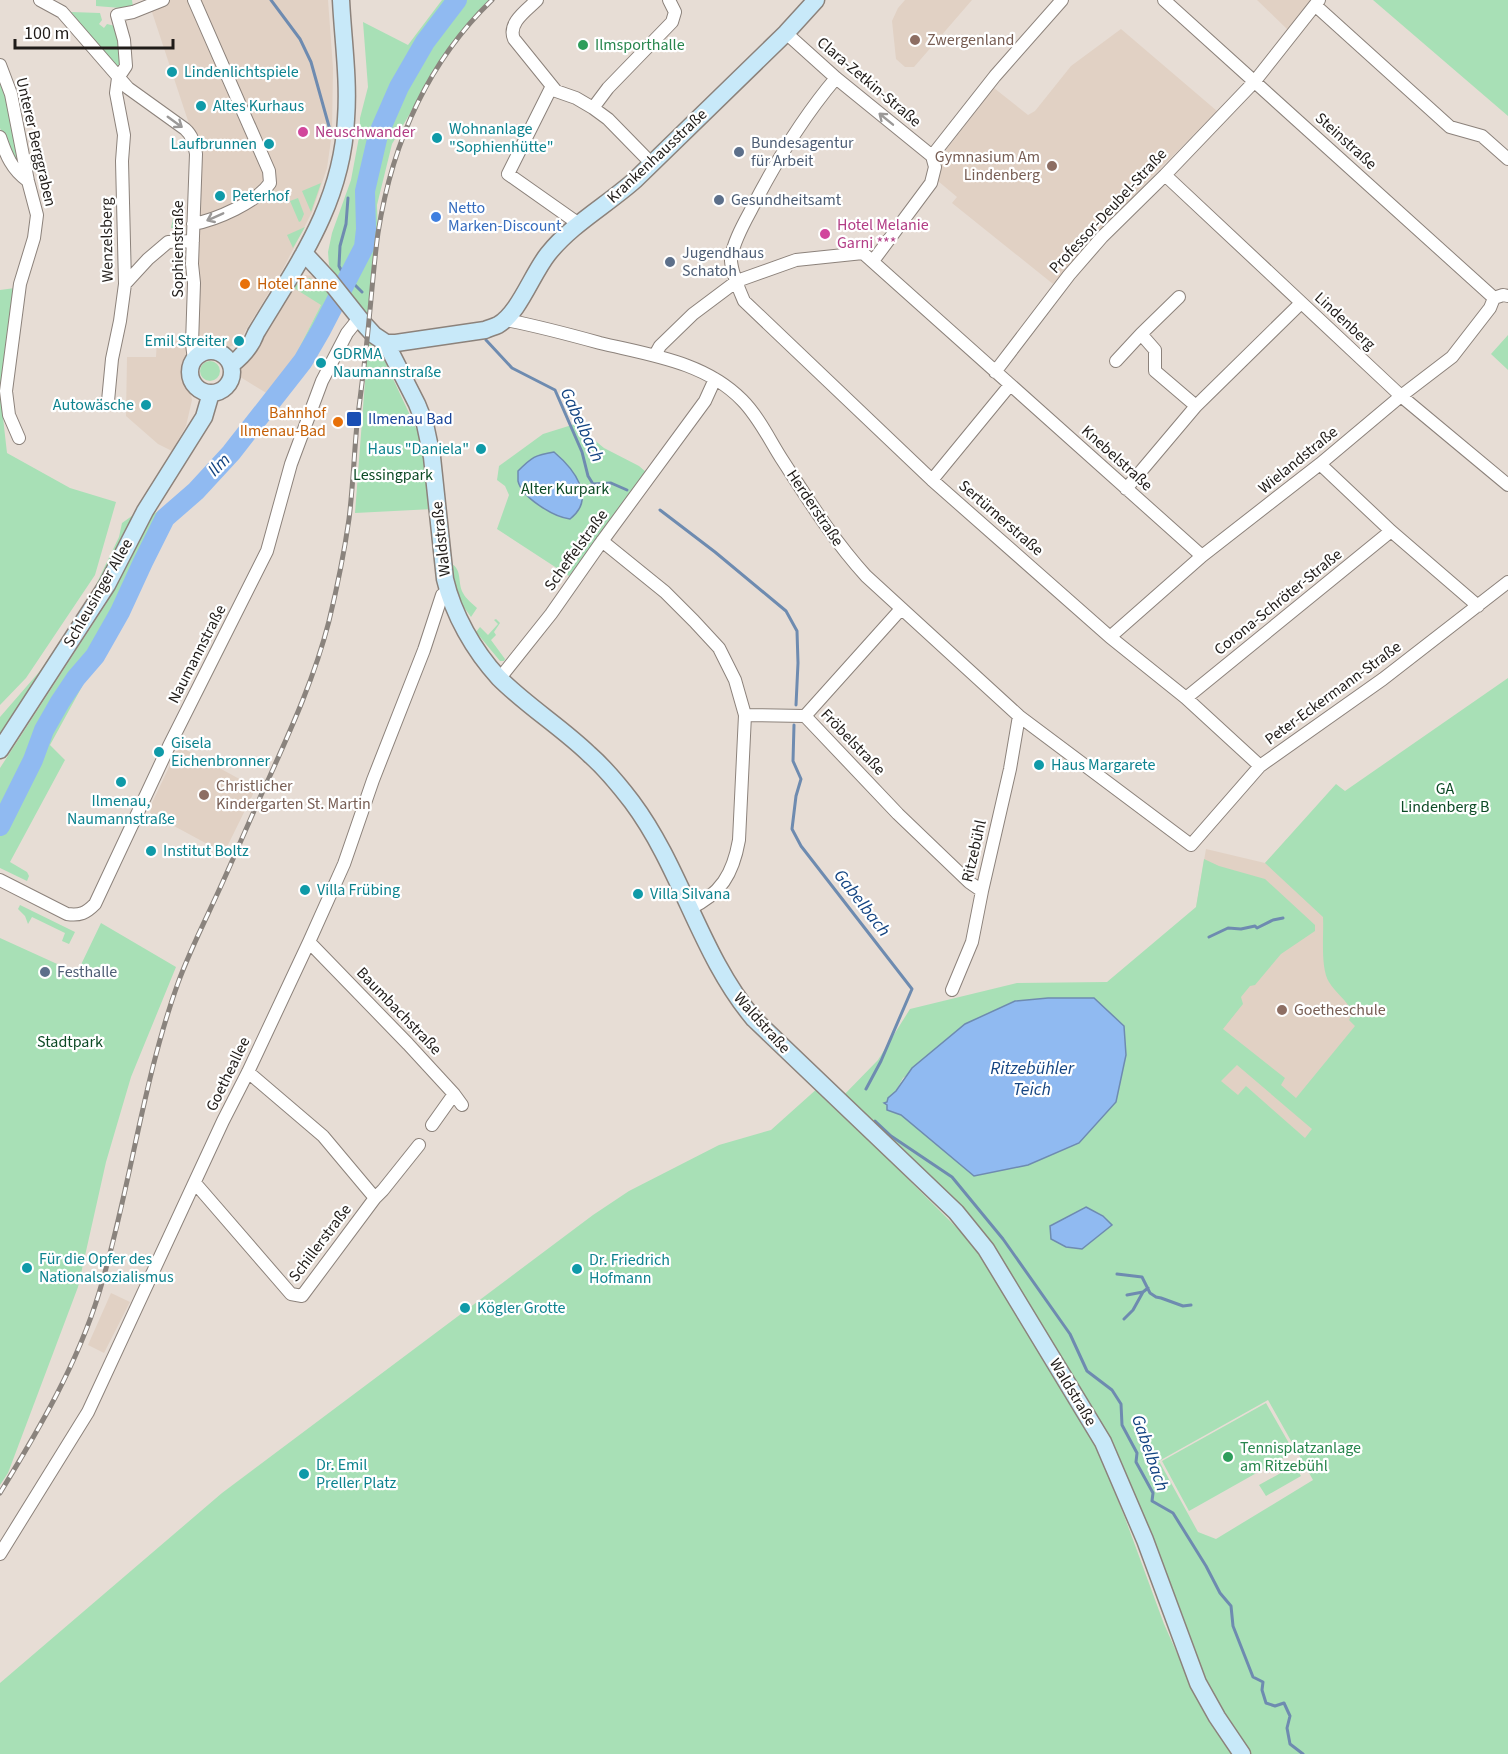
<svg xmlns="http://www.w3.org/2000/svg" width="1508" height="1754" font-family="'Source Sans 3',sans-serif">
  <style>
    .built { fill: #e1d1c4 }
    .green { fill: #a8e0b6; fill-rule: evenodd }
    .water { fill: #90baf1; stroke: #6e8bb0; stroke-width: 1.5 }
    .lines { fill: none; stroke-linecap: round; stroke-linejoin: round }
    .stream { stroke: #6e8bb0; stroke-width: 3 }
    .river { stroke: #90baf1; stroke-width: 20 }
    .street-casing { stroke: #8c827b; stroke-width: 14 }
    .secondary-casing { stroke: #8c827b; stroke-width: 19 }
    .street { stroke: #fff; stroke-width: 12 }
    .secondary { stroke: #c8e9f9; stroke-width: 16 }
    .rail-casing { stroke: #8a837d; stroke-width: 5 }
    .rail { stroke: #fff; stroke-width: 3; stroke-dasharray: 9; stroke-linecap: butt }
    .oneway { stroke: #9b9998 }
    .education-dot { fill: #8d6e63; stroke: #fff; stroke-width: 2 }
    .leisure-dot { fill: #2e9e5b; stroke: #fff; stroke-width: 2 }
    .culture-dot { fill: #0f9aa8; stroke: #fff; stroke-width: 2 }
    .hotel-dot { fill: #d1479c; stroke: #fff; stroke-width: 2 }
    .service-dot { fill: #5c6f8a; stroke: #fff; stroke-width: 2 }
    .shop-dot { fill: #3f7fe0; stroke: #fff; stroke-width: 2 }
    .food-dot { fill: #e8710a; stroke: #fff; stroke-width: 2 }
    .transit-dot { fill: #1a4fb4; stroke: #fff; stroke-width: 2 }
    .labels { text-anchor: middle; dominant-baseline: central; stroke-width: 4.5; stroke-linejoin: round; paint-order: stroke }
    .education-label { font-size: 16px; fill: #785e54; stroke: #fff; text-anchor: start }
    .leisure-label { font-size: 16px; fill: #27864d; stroke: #fff; text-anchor: start }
    .culture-label { font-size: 16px; fill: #0d838f; stroke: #fff; text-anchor: start }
    .street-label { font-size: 16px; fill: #201c19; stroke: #fff }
    .hotel-label { font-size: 16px; fill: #b23c85; stroke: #fff; text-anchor: start }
    .service-label { font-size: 16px; fill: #4e5e75; stroke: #fff; text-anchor: start }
    .shop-label { font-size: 16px; fill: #366cbe; stroke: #fff; text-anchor: start }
    .food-label { font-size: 16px; fill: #c56008; stroke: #fff; text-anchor: start }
    .transit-label { font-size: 16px; fill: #164399; stroke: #fff; text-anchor: start }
    .park-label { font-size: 16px; fill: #0c4a25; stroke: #fff }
    .water-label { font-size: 18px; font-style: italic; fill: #134482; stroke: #fff }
  </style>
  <rect width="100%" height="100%" fill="#e7ddd5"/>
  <path class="built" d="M148,0H328L333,68L332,133L327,168L312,212L283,269L240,340L235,345L223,349L208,347L198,349L190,357L186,369L192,400L186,426L172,451L158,444L126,416L127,357H156L157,340L186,341L196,145Z
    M905,0H972L914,67H905L896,59L892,21L898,8Z
    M1257,0H1311L1289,31Z
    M1121,29L1217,111L1095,235L1053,284L952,203L957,197L938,181L945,151L994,88L1028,115L1035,111L1071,66Z
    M305,275L315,276L327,284L321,305L291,364L268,394L237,375L292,287L297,280Z
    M179,746L256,788L224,853L150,813L152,803Z
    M1287,839L1438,980L1295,1199L1182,1096L1196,907L1206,849L1265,863Z
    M111,1293L130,1302L104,1353L88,1345Z"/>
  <path class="green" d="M96,0H132L133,7L121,8L96,6Z
    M442,0H492L445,54L392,144L377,205L378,234L370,316L344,288L329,265L328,252L332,233L351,180L360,132V118L368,87L363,22L408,45Z
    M1373,0H1508V116Z
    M71,12L100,13L102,20L99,24L104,28L107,24L115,26C120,40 126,58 118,70Z
    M0,74L8,96L24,172L6,143L0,128Z
    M321,183L311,212L302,191Z
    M298,198L304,214L301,221L299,222L290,201Z
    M176,203L181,204V227L187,229L171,228Z
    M305,227L293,248L287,235Z
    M309,278C323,282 332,295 341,306L313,355L248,445L227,468L171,521L115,639L84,683L50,745L65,760L10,862L27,872L29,876L27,881L0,868V768L106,604L151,516L158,511L169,506L200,480L291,364L321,305L294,288L298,283Z
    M15,288L1,400L7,453L70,488L116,502L95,575L26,678L0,705V290Z
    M1508,335V370L1491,354Z
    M368,342L381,353L422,441L433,509L355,513Z
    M200 371a10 10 0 1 1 20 0a10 10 0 1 1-20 0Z
    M575,424L604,448L639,466L646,472L593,546L569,576L497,529L509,495L505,486L497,480L499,466L543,434Z
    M136,513L101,585L0,739V717L40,671L92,593L119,537L122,523Z
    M450,563C463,569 457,582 463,593C466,599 472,603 477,608L471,617L453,592Z
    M496,619L500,623L494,632L496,635L491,640L505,659L504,661H500L476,632L480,627L488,635L498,624L494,620Z
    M1508,678V1754H1249L1201,1675L1124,1479L994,1248L841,1098L878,1060L910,1009L1017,983L1107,982L1196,907L1204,859L1219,866L1265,879L1315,925V931L1281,954L1255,985L1250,986L1241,997L1243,1004L1223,1029L1285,1078L1281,1085L1296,1098L1355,1026L1349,1020L1353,1012C1346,1000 1335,992 1329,982C1320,967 1324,935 1323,917L1265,863L1336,784L1345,791ZM1048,998H1094L1126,1055L1116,1102L925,1134L901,1115L887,1110L888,1098L896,1091L903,1078L1015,1001ZM1237,1065L1312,1129L1305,1138L1246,1086L1238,1095L1221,1081ZM1268,1400L1313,1480L1216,1539L1198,1532L1159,1461Z
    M20,905L75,932L69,944L62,941L65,933L32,917L28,924L25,916L18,909Z
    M101,923L176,967L131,1077L106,1162L78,1287L8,1473L0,1485V938L77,973Z
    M819,1087L845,1116L966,1237L1014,1303L1097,1448L1125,1518L1164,1624L1197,1698L1236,1754H0V1683L222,1493L593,1215L629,1191L719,1145L771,1130Z
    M1266,1403L1294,1452L1189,1511L1162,1461Z
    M1295,1465L1301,1476L1266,1496L1259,1485Z"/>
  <path class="water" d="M554,452C574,469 597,498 570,519C554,517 522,498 518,481C518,479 518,473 518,471C532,457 535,455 554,452Z
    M1048,998H1094L1124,1026L1126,1055L1116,1102L1079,1143L1028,1165L974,1176L901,1115L887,1110V1105L884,1103L887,1102L888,1098L896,1091L912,1068L965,1024L1015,1001Z
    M1086,1207L1103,1216L1112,1225L1082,1249L1066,1247L1051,1239L1050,1226Z"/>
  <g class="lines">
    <path class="stream" d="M271,0L300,39L311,62L330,130
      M348,278L362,292
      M347,282L339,266L340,246L346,224L348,198
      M486,340L512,368L555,390L582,452L588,476L593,484L611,483L627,490
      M660,510L715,552L786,611L797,631L798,663L796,705
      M794,725L793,761L801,779L796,796L792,829L801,846L912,989L881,1061L866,1089
      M1209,937L1228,928L1241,929L1255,926L1257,928L1273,920L1283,918
      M875,1121L891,1136L952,1177L1003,1239L1070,1334L1087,1371L1112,1390L1121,1404L1122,1425L1137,1453L1136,1462L1153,1493L1152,1501L1173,1513L1206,1566L1220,1593L1231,1606L1233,1626L1253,1677L1263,1682L1262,1690L1266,1703L1275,1706L1284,1703L1290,1716L1287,1728L1290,1744L1303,1754
      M1117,1274L1142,1277L1150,1293L1156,1297L1161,1298L1183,1306L1191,1305
      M1127,1295L1143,1292
      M1124,1319L1133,1310L1143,1292L1148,1288"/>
    <path class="river" d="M0,826L33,760L44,730L60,702L76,678L95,656L120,612L143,562L165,518L196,491L231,453L303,361L321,330L364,247L366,229L365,191L378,135L399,87L425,42L457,0"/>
    <g class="street-casing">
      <path id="street" d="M40,0L62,12L128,88L185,129C193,136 194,144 196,154L192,264L194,283L192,344L194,360
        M537,0C527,10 507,23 514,39L556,91L576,98L593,108L608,119L652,164
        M1164,0L1494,298L1503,295L1508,296
        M1316,6L1450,127L1482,136L1508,159
        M786,33L836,78L932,156
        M0,65L11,94L28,181L37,215L34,238L20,284L6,391L9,415L19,438
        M836,78C802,118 775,163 751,210C744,223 731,246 731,261C732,274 739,289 744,301L932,480L1110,637L1186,698L1260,766
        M552,86L508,174L579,224
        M593,108L608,88L672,22L675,12L669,0
        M0,137C6,155 12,170 28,181
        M1165,175L1401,396L1508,485
        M193,224C216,220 257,202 270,183L269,171L194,0
        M873,261L931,183L935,167L932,156L995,76L1062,0
        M125,284L148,259L168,242L193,241
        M1179,297L1141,334L1155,350V371L1196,406
        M506,318L511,321C541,327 571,335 600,343C650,355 705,362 742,400C759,417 770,441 783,461C809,501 834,541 866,576L1019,716L1191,845L1260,766L1383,679L1508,582
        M655,355L660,346L693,314L737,281L796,260L863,253L1202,556
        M1116,361L1141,334
        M995,372L1069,275L1102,237L1165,175L1255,81L1319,0
        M108,401L112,359L120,321L125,284L122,161L124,135L116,93L118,78L126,66L124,40L117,15L133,12L163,0
        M1320,464L1391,531L1478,606
        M932,480L1010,385
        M1126,489L1196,406L1301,303
        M602,541L665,592L694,621L719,648L735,680L745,715L739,840C733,874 721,894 689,909
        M901,609L805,716L898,814L969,882L982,891
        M1110,637L1202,556L1320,464L1401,396L1452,357L1490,308L1494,298
        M500,678L551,614L600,544L705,401L715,379
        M1186,698L1391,531
        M745,715L805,716
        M0,880L67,914C80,916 86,913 95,904L169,746L267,551L291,464L322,381L347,333L359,318
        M309,942L408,1044L454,1094L462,1105
        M952,990L972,942L982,891L1010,769L1019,716
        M248,1072L323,1136L375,1198
        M432,1125L454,1094
        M195,1183L291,1294L302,1296L375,1198L383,1190L419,1145
        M0,1554L88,1412L223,1121L248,1072L309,942L344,864L373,780L424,650L442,595L448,591"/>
    </g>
    <g class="secondary-casing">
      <path id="secondary" d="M304,253L329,280L364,324L374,335L386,343L417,404L425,424L432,457L445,579C453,614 474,651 499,678C527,706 561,727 589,754C605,768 619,785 632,802C682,869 700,955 754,1019L956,1212L986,1249L1103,1442L1145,1540L1198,1683L1217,1717L1242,1754
        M386,343H396L485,330C489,328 494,327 498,325C519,313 532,274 548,254C572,224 607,205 635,180L786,33L816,0
        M190 372a21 21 0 1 1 42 0a21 21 0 1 1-42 0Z
        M231,365C243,356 251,347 256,333C298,263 342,204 346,119C349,80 343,40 341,0
        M0,750L107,585L145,511L204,417L211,393"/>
    </g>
    <use href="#street" class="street"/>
    <use href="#secondary" class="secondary"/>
    <g class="rail-casing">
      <path id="rail" d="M0,1493C39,1429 77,1365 99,1293C130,1191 142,1083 178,983C190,950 206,919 220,888C237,851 252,814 269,778C292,727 315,676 329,621C337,588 344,554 349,519C353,487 354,455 357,424C361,389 366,355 369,320C372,291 374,262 378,233C392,144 427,63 492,0"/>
    </g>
    <use href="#rail" class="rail"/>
  </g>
  <defs><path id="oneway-shaft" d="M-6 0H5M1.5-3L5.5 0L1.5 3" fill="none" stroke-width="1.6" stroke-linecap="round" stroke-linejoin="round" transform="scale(1.5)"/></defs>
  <g class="oneway">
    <use href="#oneway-shaft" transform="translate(886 119) rotate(-141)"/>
    <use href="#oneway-shaft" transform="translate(175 122) rotate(36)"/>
    <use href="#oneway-shaft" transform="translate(215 217) rotate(156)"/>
  </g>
  <g class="education-dot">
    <circle cx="915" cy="40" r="6"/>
    <circle cx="1052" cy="166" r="6"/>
    <circle cx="204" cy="795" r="6"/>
    <circle cx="1282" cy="1010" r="6"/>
  </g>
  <g class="leisure-dot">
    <circle cx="583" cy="45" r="6"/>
    <circle cx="1228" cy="1457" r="6"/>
  </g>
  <g class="culture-dot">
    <circle cx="172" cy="72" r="6"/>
    <circle cx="201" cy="106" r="6"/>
    <circle cx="437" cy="138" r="6"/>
    <circle cx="269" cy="144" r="6"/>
    <circle cx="220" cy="196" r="6"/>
    <circle cx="239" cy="341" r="6"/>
    <circle cx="321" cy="363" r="6"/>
    <circle cx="146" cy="405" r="6"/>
    <circle cx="481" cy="449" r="6"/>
    <circle cx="159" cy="752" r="6"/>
    <circle cx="1039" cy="765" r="6"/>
    <circle cx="121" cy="782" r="6"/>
    <circle cx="151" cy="851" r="6"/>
    <circle cx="305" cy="890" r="6"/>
    <circle cx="638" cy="894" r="6"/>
    <circle cx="27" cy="1268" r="6"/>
    <circle cx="577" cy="1269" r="6"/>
    <circle cx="465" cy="1308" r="6"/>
    <circle cx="304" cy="1474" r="6"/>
  </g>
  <g class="hotel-dot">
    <circle cx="303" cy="132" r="6"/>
    <circle cx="825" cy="234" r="6"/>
  </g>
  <g class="service-dot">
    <circle cx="739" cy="152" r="6"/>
    <circle cx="719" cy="200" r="6"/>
    <circle cx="670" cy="262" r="6"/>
    <circle cx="45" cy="972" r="6"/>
  </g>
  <circle class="shop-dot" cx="436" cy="217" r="6"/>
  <g class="food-dot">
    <circle cx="245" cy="284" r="6"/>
    <circle cx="338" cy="422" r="6"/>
  </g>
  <rect class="transit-dot" x="346" y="411" width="16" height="16" rx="3"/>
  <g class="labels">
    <g class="education-label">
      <text x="927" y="40">Zwergenland</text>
      <text x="1040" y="157" text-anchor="end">Gymnasium Am<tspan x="1040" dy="18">Lindenberg</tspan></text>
      <text x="216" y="786">Christlicher<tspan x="216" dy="18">Kindergarten St. Martin</tspan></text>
      <text x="1294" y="1010">Goetheschule</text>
    </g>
    <g class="leisure-label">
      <text x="595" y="45">Ilmsporthalle</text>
      <text x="1240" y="1448">Tennisplatzanlage<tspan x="1240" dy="18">am Ritzebühl</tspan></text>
    </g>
    <g class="culture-label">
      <text x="184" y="72">Lindenlichtspiele</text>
      <text x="213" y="106">Altes Kurhaus</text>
      <text x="449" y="129">Wohnanlage<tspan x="449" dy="18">"Sophienhütte"</tspan></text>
      <text x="257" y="144" text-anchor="end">Laufbrunnen</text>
      <text x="232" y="196">Peterhof</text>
      <text x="227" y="341" text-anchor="end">Emil Streiter</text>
      <text x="333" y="354">GDRMA<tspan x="333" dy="18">Naumannstraße</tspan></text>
      <text x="134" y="405" text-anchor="end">Autowäsche</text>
      <text x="469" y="449" text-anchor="end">Haus "Daniela"</text>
      <text x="171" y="743">Gisela<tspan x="171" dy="18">Eichenbronner</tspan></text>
      <text x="1051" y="765">Haus Margarete</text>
      <text x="121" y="801" text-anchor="middle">Ilmenau,<tspan x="121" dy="18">Naumannstraße</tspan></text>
      <text x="163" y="851">Institut Boltz</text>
      <text x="317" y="890">Villa Frübing</text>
      <text x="650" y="894">Villa Silvana</text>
      <text x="39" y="1259">Für die Opfer des<tspan x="39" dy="18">Nationalsozialismus</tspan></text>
      <text x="589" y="1260">Dr. Friedrich<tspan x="589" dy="18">Hofmann</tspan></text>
      <text x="477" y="1308">Kögler Grotte</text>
      <text x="316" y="1465">Dr. Emil<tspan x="316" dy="18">Preller Platz</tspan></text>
    </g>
    <g class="street-label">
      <text transform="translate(869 82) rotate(40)">Clara-Zetkin-Straße</text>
      <text transform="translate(1346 141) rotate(42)">Steinstraße</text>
      <text transform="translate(36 142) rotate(77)">Unterer Berggraben</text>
      <text transform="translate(657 156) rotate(-43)">Krankenhausstraße</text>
      <text transform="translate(1108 211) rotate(-47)">Professor-Deubel-Straße</text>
      <text transform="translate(107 240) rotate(-91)">Wenzelsberg</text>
      <text transform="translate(178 249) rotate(-90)">Sophienstraße</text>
      <text transform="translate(1345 321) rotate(43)">Lindenberg</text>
      <text transform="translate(1117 458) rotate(42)">Knebelstraße</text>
      <text transform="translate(1298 460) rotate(-39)">Wielandstraße</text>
      <text transform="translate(815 508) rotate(56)">Herderstraße</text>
      <text transform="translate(1001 518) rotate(41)">Sertürnerstraße</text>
      <text transform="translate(441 539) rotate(-96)">Waldstraße</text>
      <text transform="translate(576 550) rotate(-54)">Scheffelstraße</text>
      <text transform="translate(98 593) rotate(-60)">Schleusinger Allee</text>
      <text transform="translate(1278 602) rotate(-39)">Corona-Schröter-Straße</text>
      <text transform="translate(197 654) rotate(-63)">Naumannstraße</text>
      <text transform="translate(1333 693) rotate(-36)">Peter-Eckermann-Straße</text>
      <text transform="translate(853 742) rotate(46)">Fröbelstraße</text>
      <text transform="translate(974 851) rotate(-77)">Ritzebühl</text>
      <text transform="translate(399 1011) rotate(46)">Baumbachstraße</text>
      <text transform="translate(762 1023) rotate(48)">Waldstraße</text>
      <text transform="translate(228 1074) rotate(-64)">Goetheallee</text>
      <text transform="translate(320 1243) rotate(-53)">Schillerstraße</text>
      <text transform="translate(1073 1392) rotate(59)">Waldstraße</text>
    </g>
    <g class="hotel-label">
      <text x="315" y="132">Neuschwander</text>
      <text x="837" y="225">Hotel Melanie<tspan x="837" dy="18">Garni ***</tspan></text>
    </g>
    <g class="service-label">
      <text x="751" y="143">Bundesagentur<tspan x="751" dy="18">für Arbeit</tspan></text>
      <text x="731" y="200">Gesundheitsamt</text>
      <text x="682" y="253">Jugendhaus<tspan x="682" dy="18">Schatoh</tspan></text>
      <text x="57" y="972">Festhalle</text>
    </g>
    <g class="shop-label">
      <text x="448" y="208">Netto<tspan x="448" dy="18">Marken-Discount</tspan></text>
    </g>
    <g class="food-label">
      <text x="257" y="284">Hotel Tanne</text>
      <text x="326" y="413" text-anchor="end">Bahnhof<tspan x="326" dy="18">Ilmenau-Bad</tspan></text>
    </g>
    <g class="transit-label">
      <text x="368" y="419">Ilmenau Bad</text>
    </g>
    <g class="park-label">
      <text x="393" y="475">Lessingpark</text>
      <text x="565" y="489">Alter Kurpark</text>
      <text x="1445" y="789">GA<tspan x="1445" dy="18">Lindenberg B</tspan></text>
      <text x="70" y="1042">Stadtpark</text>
    </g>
    <g class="water-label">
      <text transform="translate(582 425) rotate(65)">Gabelbach</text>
      <text transform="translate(219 465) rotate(-45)">Ilm</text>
      <text transform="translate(862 903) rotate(52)">Gabelbach</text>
      <text x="1032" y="1068">Ritzebühler<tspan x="1032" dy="21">Teich</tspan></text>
      <text transform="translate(1150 1453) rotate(71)">Gabelbach</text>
    </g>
  </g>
  <path d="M15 39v9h158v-9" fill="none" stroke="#201c19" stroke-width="3"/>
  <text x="24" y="39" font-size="18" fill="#201c19" stroke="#ffffff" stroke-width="4.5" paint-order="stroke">100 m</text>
</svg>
